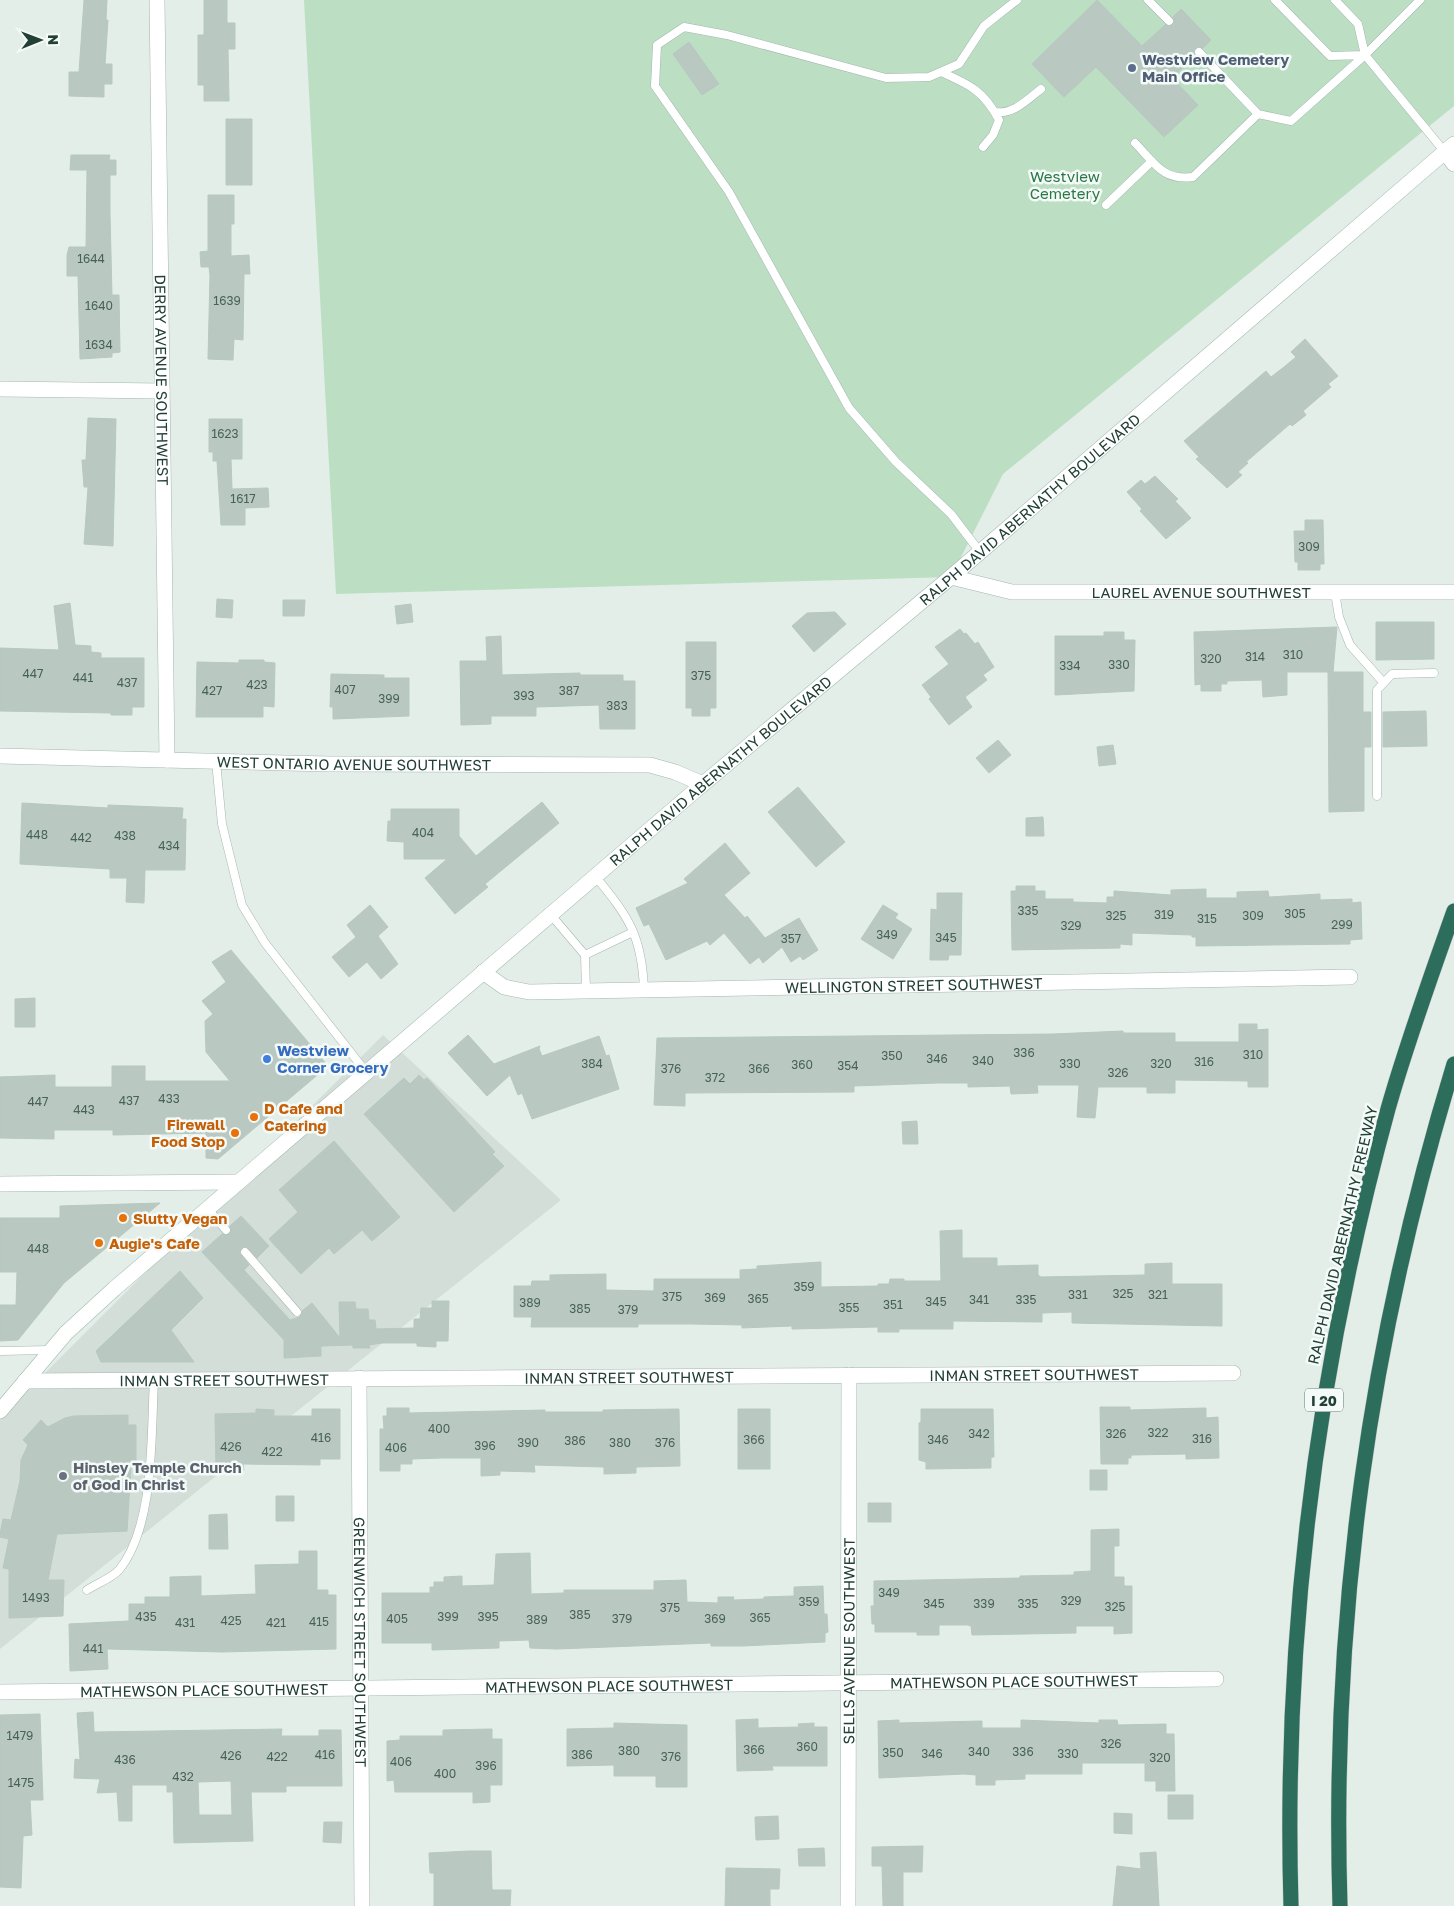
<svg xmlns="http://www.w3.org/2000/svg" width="1454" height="1906" font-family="'Golos Text',sans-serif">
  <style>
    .built { fill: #d2ded7 }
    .green { fill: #bcdfc3 }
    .building { fill: #b9c9c1; stroke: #b6c8bf; fill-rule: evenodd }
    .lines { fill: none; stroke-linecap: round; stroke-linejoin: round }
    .lane-casing { stroke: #a5b6b0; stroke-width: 9 }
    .street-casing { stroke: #a5b6b0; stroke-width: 16 }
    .secondary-casing { stroke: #a1bab0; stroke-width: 16 }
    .highway-casing { stroke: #c1cac7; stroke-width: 16 }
    .lane { stroke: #fff; stroke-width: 8 }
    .street { stroke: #fff; stroke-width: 15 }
    .secondary { stroke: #fff; stroke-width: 15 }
    .highway { stroke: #2d6d5c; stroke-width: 15 }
    .service-dot { fill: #5c6f8a; stroke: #f4faf7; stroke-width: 2 }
    .shop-dot { fill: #3f7fe0; stroke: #f4faf7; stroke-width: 2 }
    .food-dot { fill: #e8710a; stroke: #f4faf7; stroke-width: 2 }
    .worship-dot { fill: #6b7280; stroke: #f4faf7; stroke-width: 2 }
    .labels { text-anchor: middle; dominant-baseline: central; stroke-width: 5; stroke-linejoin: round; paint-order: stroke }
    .number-label { font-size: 12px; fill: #486259 }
    .shield { fill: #f4faf7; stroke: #617870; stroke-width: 1 }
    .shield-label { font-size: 14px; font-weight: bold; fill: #224036 }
    .service-label { font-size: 15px; font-weight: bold; fill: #4e5e75; stroke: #f4faf7; text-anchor: start }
    .park-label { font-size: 15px; fill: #2b7845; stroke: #f4faf7 }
    .street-label { font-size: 15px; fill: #224036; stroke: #f4faf7 }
    .shop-label { font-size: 15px; font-weight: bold; fill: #366cbe; stroke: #f4faf7; text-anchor: start }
    .food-label { font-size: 15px; font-weight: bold; fill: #c56008; stroke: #f4faf7; text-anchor: start }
    .worship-label { font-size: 15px; font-weight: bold; fill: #5b616d; stroke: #f4faf7; text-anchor: start }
  </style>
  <rect width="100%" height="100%" fill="#e3eee9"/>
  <path class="built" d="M383,1035L561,1200L0,1649V1418Z"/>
  <path class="green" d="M304,0H1454V106L1003,474L951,577L336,594Z"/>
  <path class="building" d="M84,0H107L106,20H108L105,64H112V84H104V97L69,96V72H79Z
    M204,0H227V23H235V49H228L229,101H204V85H198V35H204Z
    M1097,0L1142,46L1165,25H1173L1174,22L1173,17L1181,9L1211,40L1203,48H1195V56L1172,78L1198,105L1164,137L1096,67L1064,97L1032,64Z
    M689,42L719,84L702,95L673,54Z
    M226,119H252V185H226Z
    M71,155H110L109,160H116V175H110V213L112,295H119L120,352L112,353V357L80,359L78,276H67V255L69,247H86L87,170H70Z
    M208,195H234V224H231V256L249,255L250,274H244L243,340L234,339L233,360L208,359L210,275L209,267H201L200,252L208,251Z
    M1305,339L1338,376L1328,384L1331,387L1303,411L1306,415L1292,426L1290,424L1246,462L1248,463L1238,472L1242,475L1227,488L1196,459L1199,457L1184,441L1266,371L1271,377L1284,367L1296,357L1291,352Z
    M88,418L116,419L113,546L84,544L88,487H84L82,460H86Z
    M209,419H242V459H231L232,489L268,488L269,507L245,508V525H221L217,461H213V452H209Z
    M1155,476L1178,499L1175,501L1191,518L1166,539L1140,511L1142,509L1127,492L1141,480L1145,484Z
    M1305,520H1323L1324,564H1320V570H1298V562H1295L1294,531H1305Z
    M217,599L233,600L232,618L216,617Z
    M283,600H305L304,616H283Z
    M70,603L75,645L91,646V652L101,653V658H144V707H132V715H111V713L0,711V648L59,650L54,606Z
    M411,604L413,622L397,624L395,606Z
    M835,612L846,624L814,652L792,626L807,613Z
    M1376,622H1434V659L1376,660Z
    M1337,627L1333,672H1287V695L1263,697L1262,680L1227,681V684H1221V691H1201V684L1195,685L1194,632Z
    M960,629L964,634L966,633L975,644L978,642L994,667L983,675L987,680L965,697L972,707L949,725L929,699L931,697L922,685L949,664L935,647Z
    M1104,632H1124V640H1135L1134,691L1055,695V636H1104Z
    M501,636L502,675L580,673V675H623V681H635V729H600L599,705L536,707V716H491V724L461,725L460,661H487L486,637Z
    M686,642H716V708H710V716H692V708H686Z
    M239,660H264V662L275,663L274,707L263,706V717H196L197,662L239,663Z
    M1328,672H1363V712H1371V747H1364V811L1329,812Z
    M331,674L384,675V678H409V716L333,719V707H330Z
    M1426,711L1427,746L1383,747V712Z
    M998,740L1011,755L989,773L976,758Z
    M1113,745L1116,764L1099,766L1097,747Z
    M798,787L845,842L816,867L768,812Z
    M542,802L559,823L485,884L488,887L455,914L425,878L447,859H404V842L387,841L388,821H391V809H459V836L476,856Z
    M22,803L108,808V805L183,808L182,819H186L185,870H145L144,903L126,902L127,878H110V869L20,864Z
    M1043,817L1044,836H1026V818Z
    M725,843L750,873L724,895L745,918L747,916L765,938L799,918L818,950L803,960L800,956L791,962L782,947L763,963L759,957L750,964L724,933L710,945L707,941L666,960L649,924L644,926L636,908L688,883L684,879Z
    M1016,886H1035V891H1045V899H1073V902L1107,903V897H1114V891L1171,895V890L1206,889V898H1237V892L1268,891L1269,897L1320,894V900L1352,899V903L1361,902L1362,939L1350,940V944L1196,946V937H1192V935L1132,933V945L1120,944V948L1012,950L1011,891H1016Z
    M937,893H962L961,955H949L948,960H930L931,909L937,910Z
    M370,905L388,927L378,936L398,964L381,979L367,962L349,977L332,957L356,937L347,925Z
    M883,905L898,914L895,918L912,929L893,959L861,939Z
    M231,950L328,1066L218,1159L206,1158V1133L113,1135V1130H54V1139L0,1138V1077L55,1075V1087H112V1066H145V1081H230L206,1052L205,1021L213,1014L202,1001L226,982L212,962Z
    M35,998V1027H15V999Z
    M1239,1024H1257V1030L1268,1029V1087H1248V1081L1175,1080V1093H1147V1087H1098L1095,1118L1077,1117L1079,1085H1037L1038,1093L1011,1094L1010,1086L968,1087V1083H938L854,1086V1092L685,1093V1106L654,1105L657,1038L1053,1034L1123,1031V1033H1175V1042H1239Z
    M468,1035L494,1064L540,1046L539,1049L542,1056L599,1036L606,1056L609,1055L619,1089L532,1119L522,1093L518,1095L510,1075L487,1096L448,1053Z
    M419,1075L424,1080L427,1078L495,1152L492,1154L504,1166L454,1212L364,1114L404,1078L410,1084Z
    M917,1121L918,1144H903L902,1122Z
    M334,1141L400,1217L372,1241L362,1230L334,1254L329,1248L301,1274L269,1239L298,1212L279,1190Z
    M160,1203L64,1283L18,1340L0,1341V1305H16L17,1272H0V1218H60V1206Z
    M241,1216L269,1246L257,1258L247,1247L241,1248L240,1254L249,1265L244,1270L290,1320L300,1317L302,1311L312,1303L340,1338L339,1302H355L356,1309H368L369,1320H375L376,1329L414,1328V1319H420L421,1308H432V1301H449L448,1341H436V1347L417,1346V1343H382L369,1345L370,1348H353V1345L321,1346V1356L284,1358V1340L202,1252L222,1234H230V1226Z
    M962,1230V1258H997V1266L1038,1265V1275L1041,1277L1145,1275V1264L1172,1263V1284H1222V1326L1072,1323V1312L1042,1313V1322L953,1321V1329H899V1332H878V1327L792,1329V1326L742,1328V1325L693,1324H638V1327H531L532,1317H514V1286H531L532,1281H550V1275L606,1274V1290L654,1291V1279H740V1270L757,1269V1266L821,1262V1287L878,1286V1284H889L890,1279H904V1281H941L940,1231Z
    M180,1271L203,1298L171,1330L194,1362H101L96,1351Z
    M1100,1407H1130V1410L1206,1408V1418L1218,1417L1219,1458L1186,1459V1454L1131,1455V1458H1128V1464H1101Z
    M387,1408H409V1413L545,1410V1412H603V1410L679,1409L680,1466L636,1467V1473L604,1474V1467L534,1465L535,1472L500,1471V1475L481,1476V1458H442L412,1459V1464H400V1471H380V1429H384L383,1416H387Z
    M256,1409L274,1410V1416H312V1409H340V1459H320V1465L243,1464L244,1470L216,1471L215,1414L256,1413Z
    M738,1409H770V1469H738Z
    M921,1409H993L994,1457H991V1468L926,1469V1462L919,1460V1423L921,1422Z
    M128,1415V1425H136V1466H131L127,1531L57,1534L48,1580H64L63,1616L9,1618V1569L3,1568L9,1539L0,1537V1534L3,1519L11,1520L20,1481L21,1460L28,1445L23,1440L41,1420L48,1427L65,1418L74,1416Z
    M1090,1470H1107V1490H1090Z
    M276,1496H294V1521H276Z
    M868,1503H891V1522H868Z
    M227,1514L228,1549H209V1515Z
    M1119,1529V1546H1114V1577H1124V1586H1132V1633L1114,1634V1626H1076V1633L972,1635L971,1626L968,1625H939V1635H917V1632H875V1624H872L871,1606H874V1581L1020,1578V1576L1074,1575V1572L1091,1571V1530Z
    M299,1551H317V1590H328V1595H336V1649L222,1652L107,1649L108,1669L70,1671L69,1624L129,1621V1604H145V1597H170V1577L201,1576V1596L256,1594L255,1565L299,1564Z
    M530,1553L531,1594L564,1593V1590H654V1581L686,1580L687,1602L718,1603V1597H734L733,1600L764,1599V1597L794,1596V1587L823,1586L824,1614H827L828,1632L825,1633V1642L743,1646H711V1643L557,1649L530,1648L529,1640L499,1641V1648L432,1650V1643H382V1593H430V1587H434V1582H444V1577L462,1576V1586L494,1585L496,1554Z
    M93,1712L94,1732L282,1729L281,1736H319V1730H341L342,1786H286V1792H251L253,1841L174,1843L173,1792H167V1785H132V1821H119L117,1792L97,1793L100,1779L74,1778L75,1759L80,1760L77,1713ZM231,1781L232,1815H199L198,1782Z
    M40,1714L43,1800H30L32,1835L23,1836L21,1888L0,1887V1715Z
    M758,1719V1728L799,1727L798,1724L814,1723V1727H827V1766H772L773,1770L737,1771L736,1720Z
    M899,1720V1723L982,1721V1728H1021V1720L1099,1723V1720H1117L1118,1725L1166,1724V1734H1174L1175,1791H1156V1781H1145V1763H1082V1774H1025V1779L995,1780V1785H976V1775L964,1774L879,1778L878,1721Z
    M614,1723L687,1725V1787H656V1776H614V1765L567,1766V1729L614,1728Z
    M492,1729V1739H502V1785H490V1802L473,1803V1792H395L394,1780L387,1781V1741L400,1740V1736H443V1730Z
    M1168,1795H1193V1819H1168Z
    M1114,1813L1132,1814V1834L1114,1833Z
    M778,1816L779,1839L756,1840L755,1817Z
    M324,1822H342L341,1843L323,1842Z
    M923,1846L922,1872H903V1906H883L882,1866H872V1847Z
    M824,1848L825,1866H799L798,1849Z
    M470,1851H491L492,1890H511L510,1906H434V1873H430L429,1853Z
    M1156,1852L1159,1906H1113L1117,1866L1141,1869L1140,1853Z
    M726,1868L780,1869L779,1889H770V1906H725Z"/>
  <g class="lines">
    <g class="lane-casing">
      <path id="lane" d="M1148,0L1169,21
        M1275,0L1330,56L1365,55L1358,24L1335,0
        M1199,52L1258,114L1291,121L1365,55L1420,0
        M1365,55L1444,151
        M941,72C970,85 984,91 999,120L993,135L983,147
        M995,112C1013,115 1028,99 1041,89
        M1135,143C1154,162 1162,181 1193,177L1258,114
        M1106,205L1152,161
        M980,552L951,514L896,462L849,408L729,192L655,86L657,45L684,27L727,35L886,78L929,77L959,64L984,26L1017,0
        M1335,592L1339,617L1350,645L1383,682
        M216,761L222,824L242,905L265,943L366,1072
        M1377,796V690L1392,674L1434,673
        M595,876C629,917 642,936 644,990
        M551,915L585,955L586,991
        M585,955L633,932
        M207,1208L226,1230
        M245,1252L297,1312
        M0,1351L50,1350
        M87,1590C96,1584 112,1578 119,1570C155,1526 151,1434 154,1379"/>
    </g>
    <g class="street-casing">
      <g id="street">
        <path id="s1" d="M157,0L167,760"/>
        <path d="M0,389L162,391"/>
        <path id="s2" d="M951,577L1012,592H1454"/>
        <path id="s3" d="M0,756L330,764L650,765L675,772L703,784"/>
        <path id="s4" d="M483,972L504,987L529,992L1350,977"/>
        <path d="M0,1184L237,1182"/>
        <path id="s5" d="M359,1378L362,1906"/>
        <path id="s6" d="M25,1381L1233,1373"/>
        <path id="s7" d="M0,1692L1216,1679"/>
        <path id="s8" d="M848,1906L849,1375"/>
      </g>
    </g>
    <g class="secondary-casing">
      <g id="secondary">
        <path d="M1444,151L1454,164"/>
        <path id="s9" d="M0,1411L66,1333L114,1289L703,784L951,577L1454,144"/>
      </g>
    </g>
    <g class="highway-casing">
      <path id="highway" d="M1291,1906C1283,1637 1317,1368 1388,1109C1407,1042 1431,976 1454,911
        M1340,1906C1331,1616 1369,1342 1454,1064"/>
    </g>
    <use href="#lane" class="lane"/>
    <use href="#street" class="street"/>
    <use href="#secondary" class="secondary"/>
    <use href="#highway" class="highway"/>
  </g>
  <circle class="service-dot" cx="1132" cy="68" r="5"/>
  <circle class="shop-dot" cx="267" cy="1059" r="5"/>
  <g class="food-dot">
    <circle cx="254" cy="1117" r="5"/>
    <circle cx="235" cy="1133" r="5"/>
    <circle cx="123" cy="1218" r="5"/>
    <circle cx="99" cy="1243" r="5"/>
  </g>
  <circle class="worship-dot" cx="63" cy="1476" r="5"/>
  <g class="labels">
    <g class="number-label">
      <text x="91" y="258">1644</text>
      <text x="227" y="300">1639</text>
      <text x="99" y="305">1640</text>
      <text x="99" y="344">1634</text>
      <text x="225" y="433">1623</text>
      <text x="243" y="498">1617</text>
      <text x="1309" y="546">309</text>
      <text x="1293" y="654">310</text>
      <text x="1255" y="656">314</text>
      <text x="1211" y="658">320</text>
      <text x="1119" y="664">330</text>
      <text x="1070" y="665">334</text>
      <text x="33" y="673">447</text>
      <text x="701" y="675">375</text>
      <text x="83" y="677">441</text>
      <text x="127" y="682">437</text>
      <text x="257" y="684">423</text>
      <text x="345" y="689">407</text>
      <text x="212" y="690">427</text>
      <text x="569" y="690">387</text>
      <text x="524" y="695">393</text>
      <text x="389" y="698">399</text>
      <text x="617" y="705">383</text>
      <text x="423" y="832">404</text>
      <text x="37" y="834">448</text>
      <text x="125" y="835">438</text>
      <text x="81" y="837">442</text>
      <text x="169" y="845">434</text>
      <text x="1028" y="910">335</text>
      <text x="1295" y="913">305</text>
      <text x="1164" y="914">319</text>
      <text x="1116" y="915">325</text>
      <text x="1253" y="915">309</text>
      <text x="1207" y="918">315</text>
      <text x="1342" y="924">299</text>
      <text x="1071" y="925">329</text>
      <text x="887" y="934">349</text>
      <text x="946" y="937">345</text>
      <text x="791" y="938">357</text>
      <text x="1024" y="1052">336</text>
      <text x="1253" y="1054">310</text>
      <text x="892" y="1055">350</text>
      <text x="937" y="1058">346</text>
      <text x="983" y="1060">340</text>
      <text x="1204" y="1061">316</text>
      <text x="592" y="1063">384</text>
      <text x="1070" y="1063">330</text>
      <text x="1161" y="1063">320</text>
      <text x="802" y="1064">360</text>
      <text x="848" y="1065">354</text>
      <text x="671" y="1068">376</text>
      <text x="759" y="1068">366</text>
      <text x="1118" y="1072">326</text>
      <text x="715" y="1077">372</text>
      <text x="169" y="1098">433</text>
      <text x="129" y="1100">437</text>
      <text x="38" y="1101">447</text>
      <text x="84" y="1109">443</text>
      <text x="38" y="1248">448</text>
      <text x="804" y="1286">359</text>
      <text x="1123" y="1293">325</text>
      <text x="1078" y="1294">331</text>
      <text x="1158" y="1294">321</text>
      <text x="672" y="1296">375</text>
      <text x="715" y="1297">369</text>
      <text x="758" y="1298">365</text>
      <text x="979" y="1299">341</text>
      <text x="1026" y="1299">335</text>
      <text x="936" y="1301">345</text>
      <text x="530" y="1302">389</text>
      <text x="893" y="1304">351</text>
      <text x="849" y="1307">355</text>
      <text x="580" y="1308">385</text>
      <text x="628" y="1309">379</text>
      <text x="439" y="1428">400</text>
      <text x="1158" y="1432">322</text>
      <text x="979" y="1433">342</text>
      <text x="1116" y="1433">326</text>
      <text x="321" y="1437">416</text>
      <text x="1202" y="1438">316</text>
      <text x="754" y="1439">366</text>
      <text x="938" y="1439">346</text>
      <text x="575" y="1440">386</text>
      <text x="528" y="1442">390</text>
      <text x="620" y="1442">380</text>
      <text x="665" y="1442">376</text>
      <text x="485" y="1445">396</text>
      <text x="231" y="1446">426</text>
      <text x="396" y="1447">406</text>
      <text x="272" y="1451">422</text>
      <text x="889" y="1592">349</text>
      <text x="36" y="1597">1493</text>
      <text x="1071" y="1600">329</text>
      <text x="809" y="1601">359</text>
      <text x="934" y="1603">345</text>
      <text x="984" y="1603">339</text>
      <text x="1028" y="1603">335</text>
      <text x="1115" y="1606">325</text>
      <text x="670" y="1607">375</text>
      <text x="580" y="1614">385</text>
      <text x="146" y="1616">435</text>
      <text x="448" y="1616">399</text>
      <text x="488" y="1616">395</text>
      <text x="760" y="1617">365</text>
      <text x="397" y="1618">405</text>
      <text x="622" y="1618">379</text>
      <text x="715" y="1618">369</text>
      <text x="537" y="1619">389</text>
      <text x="231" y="1620">425</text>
      <text x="319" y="1621">415</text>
      <text x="185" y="1622">431</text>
      <text x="276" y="1622">421</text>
      <text x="93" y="1648">441</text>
      <text x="20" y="1735">1479</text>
      <text x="1111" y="1743">326</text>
      <text x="807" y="1746">360</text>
      <text x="754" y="1749">366</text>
      <text x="629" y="1750">380</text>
      <text x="979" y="1751">340</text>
      <text x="1023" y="1751">336</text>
      <text x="893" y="1752">350</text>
      <text x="932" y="1753">346</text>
      <text x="1068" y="1753">330</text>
      <text x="325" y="1754">416</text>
      <text x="582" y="1754">386</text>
      <text x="231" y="1755">426</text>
      <text x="277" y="1756">422</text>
      <text x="671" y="1756">376</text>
      <text x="1160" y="1757">320</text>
      <text x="125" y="1759">436</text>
      <text x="401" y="1761">406</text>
      <text x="486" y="1765">396</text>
      <text x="445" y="1773">400</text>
      <text x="183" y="1776">432</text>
      <text x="21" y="1782">1475</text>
    </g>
    <rect class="shield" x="1305" y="1388.5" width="38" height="23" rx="4"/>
    <g class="shield-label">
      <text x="1324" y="1400">I 20</text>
    </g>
    <g class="service-label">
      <text x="1142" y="59">Westview Cemetery<tspan x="1142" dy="17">Main Office</tspan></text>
    </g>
    <g class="park-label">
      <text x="1065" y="176">Westview<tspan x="1065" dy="17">Cemetery</tspan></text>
    </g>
    <g class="street-label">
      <text stroke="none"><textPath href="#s1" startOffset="380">DERRY AVENUE SOUTHWEST</textPath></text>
      <text stroke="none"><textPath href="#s9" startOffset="1370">RALPH DAVID ABERNATHY BOULEVARD</textPath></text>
      <text stroke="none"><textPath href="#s2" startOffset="252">LAUREL AVENUE SOUTHWEST</textPath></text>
      <text stroke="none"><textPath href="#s3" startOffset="354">WEST ONTARIO AVENUE SOUTHWEST</textPath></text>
      <text stroke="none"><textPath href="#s9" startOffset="965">RALPH DAVID ABERNATHY BOULEVARD</textPath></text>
      <text stroke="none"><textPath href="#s4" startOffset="436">WELLINGTON STREET SOUTHWEST</textPath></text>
      <text transform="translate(1342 1235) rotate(-77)">RALPH DAVID ABERNATHY FREEWAY</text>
      <text stroke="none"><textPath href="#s6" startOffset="1009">INMAN STREET SOUTHWEST</textPath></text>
      <text stroke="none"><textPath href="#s6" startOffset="604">INMAN STREET SOUTHWEST</textPath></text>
      <text stroke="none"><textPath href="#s6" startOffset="199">INMAN STREET SOUTHWEST</textPath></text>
      <text stroke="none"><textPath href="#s8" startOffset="265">SELLS AVENUE SOUTHWEST</textPath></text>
      <text stroke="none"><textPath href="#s5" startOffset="264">GREENWICH STREET SOUTHWEST</textPath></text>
      <text stroke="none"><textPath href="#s7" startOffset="1014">MATHEWSON PLACE SOUTHWEST</textPath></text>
      <text stroke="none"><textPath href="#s7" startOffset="609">MATHEWSON PLACE SOUTHWEST</textPath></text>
      <text stroke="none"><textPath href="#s7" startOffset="204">MATHEWSON PLACE SOUTHWEST</textPath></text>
    </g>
    <g class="shop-label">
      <text x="277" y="1050">Westview<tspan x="277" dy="17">Corner Grocery</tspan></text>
    </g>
    <g class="food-label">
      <text x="264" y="1108">D Cafe and<tspan x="264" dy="17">Catering</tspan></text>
      <text x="225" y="1124" text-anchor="end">Firewall<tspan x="225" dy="17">Food Stop</tspan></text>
      <text x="133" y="1218">Slutty Vegan</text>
      <text x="109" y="1243">Augie's Cafe</text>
    </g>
    <g class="worship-label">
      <text x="73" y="1467">Hinsley Temple Church<tspan x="73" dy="17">of God in Christ</tspan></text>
    </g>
  </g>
  <g transform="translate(40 40) rotate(89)" stroke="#f4faf7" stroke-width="4" paint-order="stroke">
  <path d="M0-4L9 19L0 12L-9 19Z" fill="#224036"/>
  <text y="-8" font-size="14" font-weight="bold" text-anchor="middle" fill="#224036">N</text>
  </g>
</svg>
